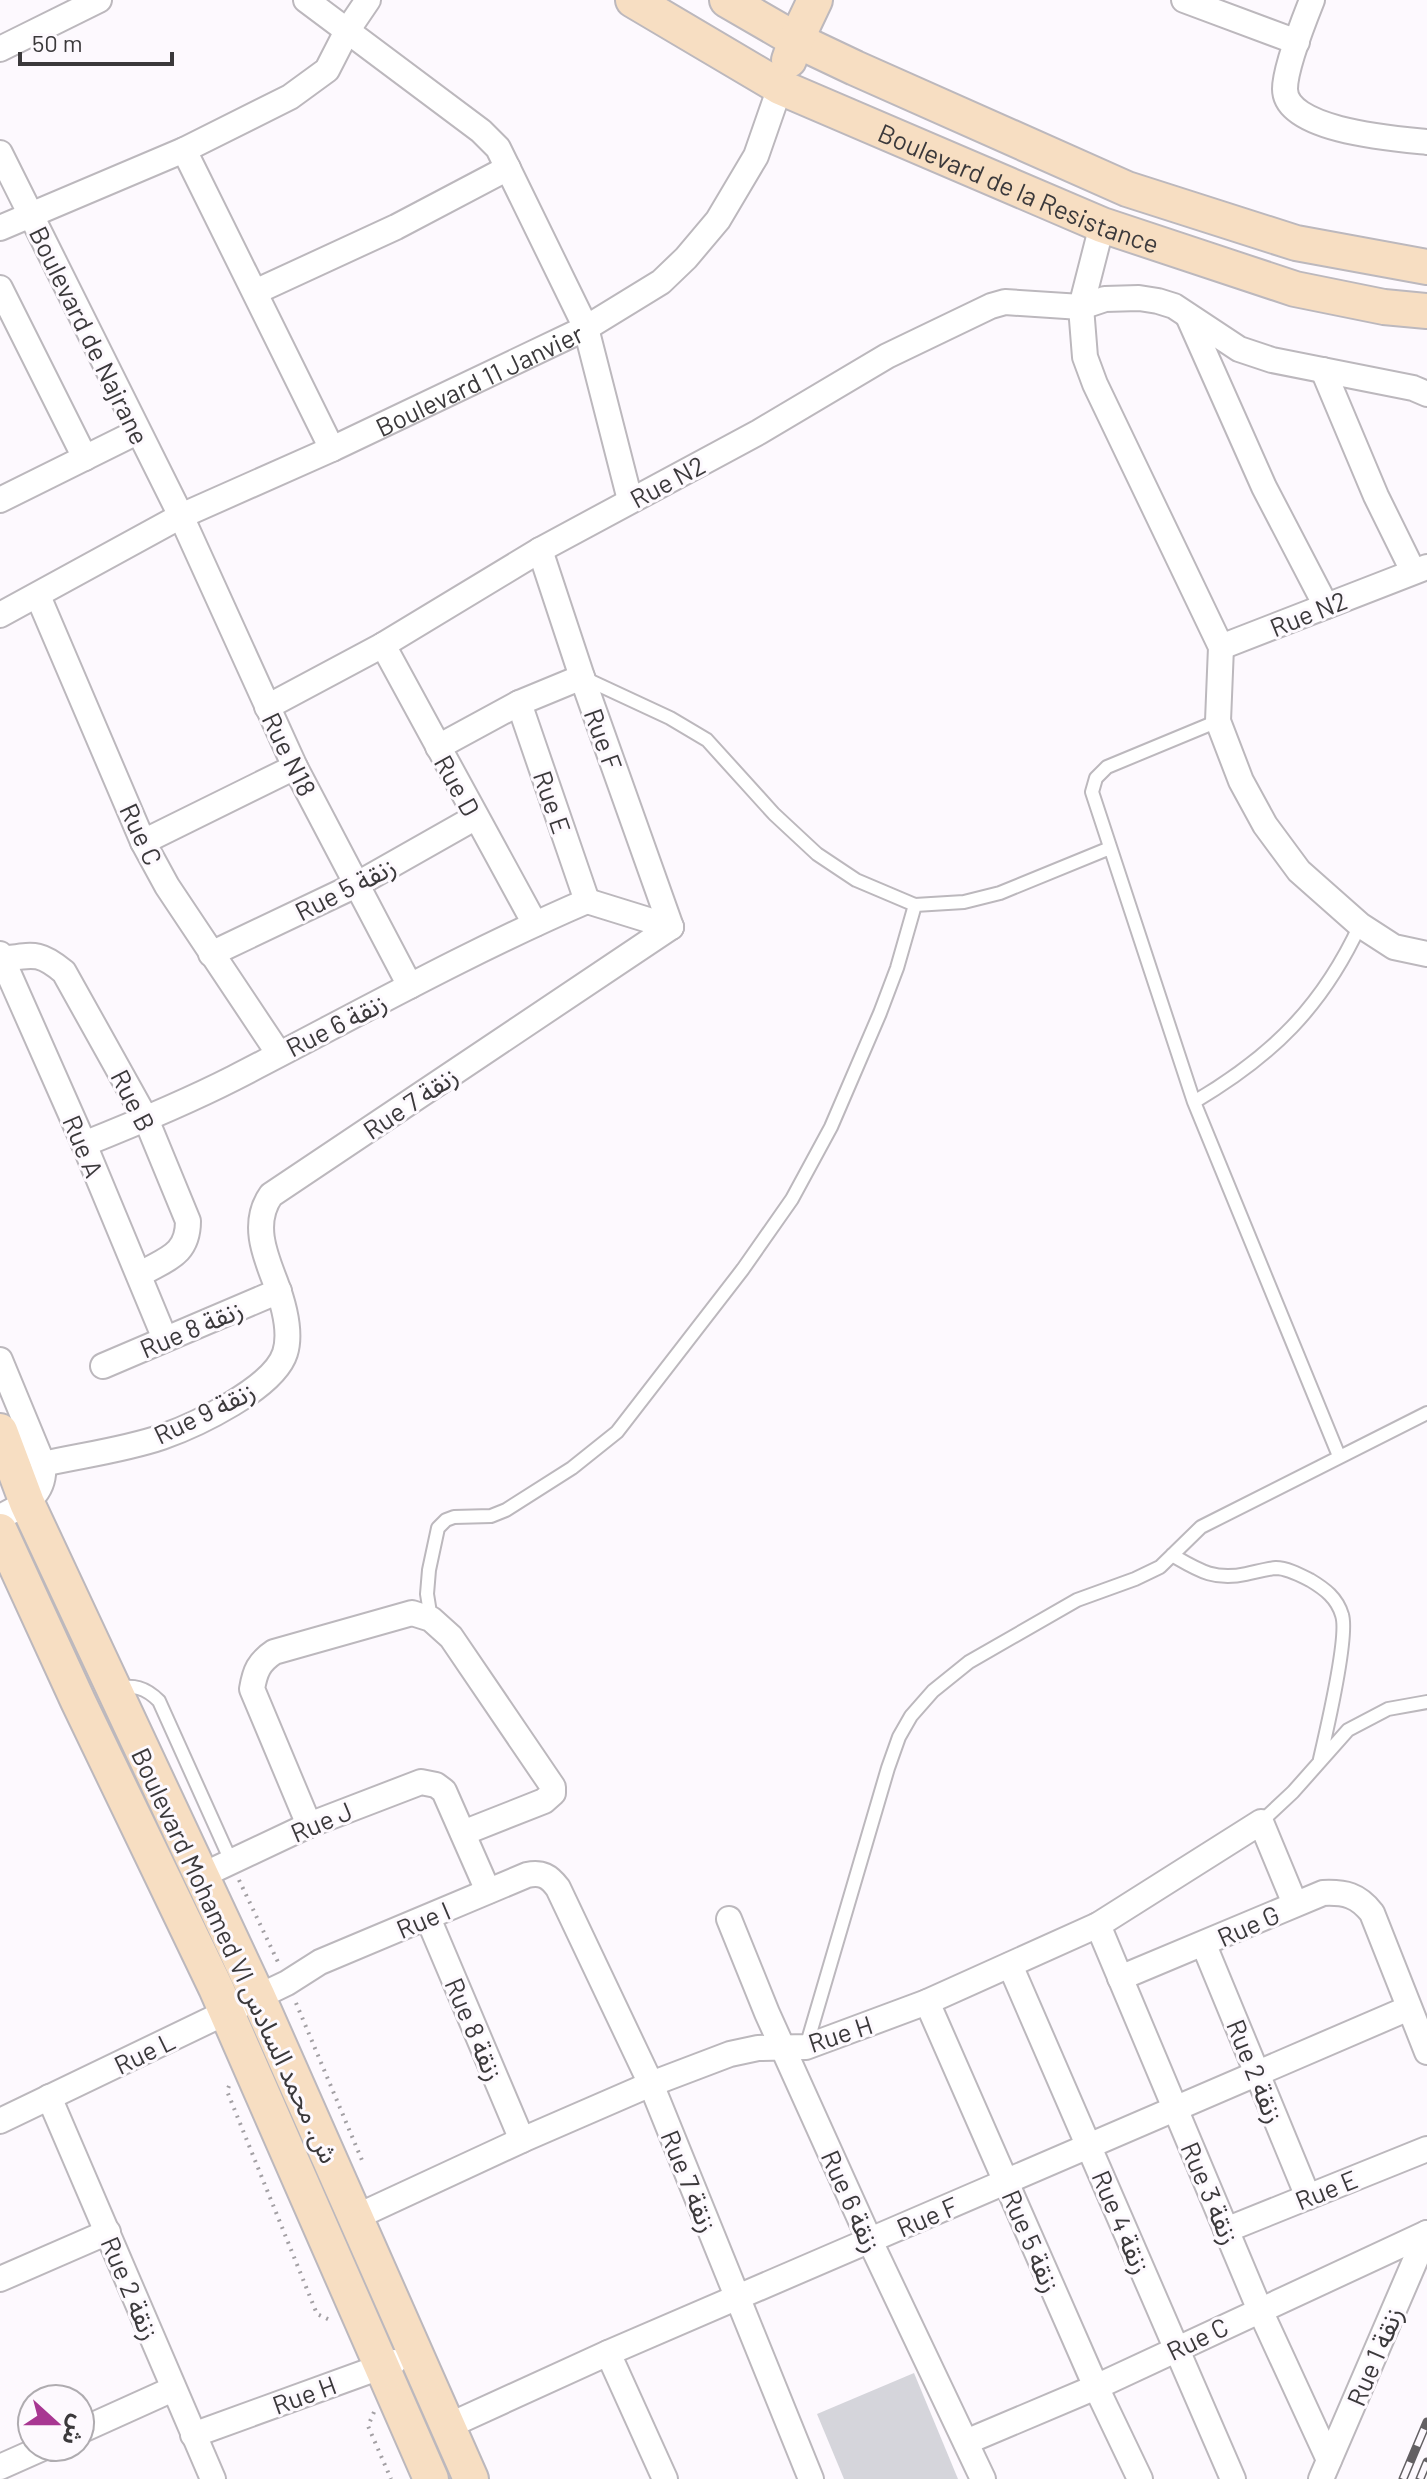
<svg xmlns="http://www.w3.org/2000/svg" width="1427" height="2479" font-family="Barlow,'Noto Sans Arabic',sans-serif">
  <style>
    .building { fill: #d5d5db }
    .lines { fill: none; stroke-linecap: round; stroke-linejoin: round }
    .lane-casing { stroke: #bcb8bd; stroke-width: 16 }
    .street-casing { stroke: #bcb8bd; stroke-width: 28 }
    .secondary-casing { stroke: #bcb8bd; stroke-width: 38 }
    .path { stroke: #a3a0a4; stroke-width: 4; stroke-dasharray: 2 6; stroke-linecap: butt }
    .lane { stroke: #fff; stroke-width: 12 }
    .street { stroke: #fff; stroke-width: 24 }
    .secondary { stroke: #f7dec2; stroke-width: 34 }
    .rail-casing { stroke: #636063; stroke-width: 9 }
    .rail { stroke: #fdf9fe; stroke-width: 6; stroke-dasharray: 18; stroke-linecap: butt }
    .labels { text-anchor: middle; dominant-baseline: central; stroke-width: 6; stroke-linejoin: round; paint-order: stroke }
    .street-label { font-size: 26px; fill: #3b393b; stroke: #fdf9fe }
  </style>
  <rect width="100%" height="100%" fill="#fdf9fe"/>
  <path class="building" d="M914,2373L958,2479H844L817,2414Z"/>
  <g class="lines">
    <g class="lane-casing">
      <path id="lane" d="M584,678L670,718L707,740L774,814L817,854L856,880L915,905L964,902L1000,893L1110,848
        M1218,721L1107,767L1096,778L1092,792L1194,1102L1339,1456
        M1194,1102C1272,1056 1322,1007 1360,925
        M1172,1555C1198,1570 1214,1581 1246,1574C1256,1572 1265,1569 1276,1568C1287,1568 1300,1575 1310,1580C1325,1589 1337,1598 1342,1615C1349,1636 1326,1733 1320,1759
        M431,1619L427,1594L429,1570L438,1528L446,1520L454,1517L491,1516L506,1510L572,1468L617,1432L743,1269L792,1199L831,1127L880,1013L897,968L915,905
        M116,1688C134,1685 145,1687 159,1701L231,1861
        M1261,1822L1293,1792L1348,1730L1388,1709L1427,1702
        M806,2047L888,1768L899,1737L911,1716L933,1691L969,1662L1077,1600L1135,1579L1160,1567L1201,1527L1427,1413"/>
    </g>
    <g class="street-casing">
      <g id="street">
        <path d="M306,0L481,131L498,148L586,328L630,500"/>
        <path d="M1184,0L1297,42"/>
        <path d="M1312,0C1304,20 1285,69 1285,89C1285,131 1397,139 1427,142"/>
        <path d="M0,49L99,0"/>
        <path d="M184,150L332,449"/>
        <path d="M0,153L181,516L295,767L410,986"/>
        <path d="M1102,225L1081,307L1085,357L1095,384L1221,647L1218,721L1241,781L1265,825L1299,871L1360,925L1394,947L1427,954"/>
        <path d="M0,228L184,150L290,97L327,70L347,31L368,0"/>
        <path d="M0,288L85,458"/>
        <path d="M255,292L396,227L508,168"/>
        <path d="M1188,316L1264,487L1326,606"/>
        <path d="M1323,370L1376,496L1413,571"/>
        <path d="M0,500L137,432"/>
        <path d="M540,550L582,677L671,927"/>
        <path d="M38,596L143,842L167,886L279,1054"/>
        <path id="s1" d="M0,615L181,516L332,449L586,328L661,282L686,258L718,220L756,156L780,87"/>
        <path d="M383,645L535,924"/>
        <path d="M1221,647L1427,567"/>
        <path d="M519,703L587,901"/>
        <path d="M267,707L383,645L540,550L759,432L887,356L991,306L1005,302L1081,307L1105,299L1139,298L1158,301L1174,306L1239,349L1272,360L1413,388L1427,394"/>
        <path d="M438,747L519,703L582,677"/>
        <path d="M143,842L295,767"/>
        <path d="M587,901L671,927"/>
        <path d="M0,954L84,1144L165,1339"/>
        <path d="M211,954L356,885L476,817"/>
        <path d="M2,959C33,955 39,951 64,972L146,1119L188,1221C188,1256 165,1259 139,1275"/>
        <path d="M84,1144C134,1124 185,1103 234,1078C351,1018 466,953 587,901"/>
        <path d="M0,1360L43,1464C46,1495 24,1505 0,1517"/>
        <path d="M103,1366L279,1291"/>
        <path d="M43,1464C83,1455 124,1450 162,1437C196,1425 274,1388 285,1353C292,1331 283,1302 275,1281C264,1253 252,1222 271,1195L671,927"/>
        <path d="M309,1825L252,1689C255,1671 259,1662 274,1652L412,1613L431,1619L451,1637L553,1787V1793L544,1801L463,1833"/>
        <path d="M201,1876L309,1825L421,1782L436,1785L444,1791L488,1891"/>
        <path d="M428,1918L522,2140"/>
        <path d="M729,1919L767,2013L870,2241L983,2479"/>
        <path d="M1098,1925L1259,2308L1329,2460"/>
        <path d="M1204,1945L1308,2197"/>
        <path d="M1010,1965L1233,2479"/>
        <path d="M1120,1978L1323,1893C1345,1892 1358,1895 1372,1913L1427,2052"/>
        <path d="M927,2002L1096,2387L1140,2479"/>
        <path d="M49,2097L213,2479"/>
        <path d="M0,2121L287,1983L320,1962L527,1875C542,1872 549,1876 558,1888L651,2084L811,2479"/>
        <path d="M356,2217L522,2140L651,2084L730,2054L758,2048L806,2047L927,2002L1098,1925L1261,1822L1295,1904"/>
        <path d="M1226,2230L1427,2149"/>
        <path d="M0,2279L108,2232"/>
        <path d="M608,2353L665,2479"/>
        <path d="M446,2427L608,2353L1409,2008"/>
        <path d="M80,2431L173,2389"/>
        <path d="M193,2435L394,2362"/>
        <path d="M966,2442L1096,2387L1427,2233"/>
        <path d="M0,2467L45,2447"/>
        <path d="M1321,2479L1427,2233"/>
      </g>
    </g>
    <g class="secondary-casing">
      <g id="secondary">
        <path id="s2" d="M633,0L780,87L1102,225L1295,289L1384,307L1427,311"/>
        <path d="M727,0L796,40L855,68L1127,189L1296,243L1427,267"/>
        <path d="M789,60L796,40L815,0"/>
        <path d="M0,1431L27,1503L258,1997L471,2479"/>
        <path d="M0,1531L78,1701L216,1988L431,2479"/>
      </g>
    </g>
    <path class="path" d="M239,1880L278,1962
      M296,2003L364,2165
      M229,2086L227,2091L317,2314L332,2321
      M374,2412L368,2426L391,2479"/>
    <use href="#lane" class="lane"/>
    <use href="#street" class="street"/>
    <use href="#secondary" class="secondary"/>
    <g class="rail-casing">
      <path id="rail" d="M1403,2479L1427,2422
        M1420,2479L1427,2462"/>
    </g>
    <use href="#rail" class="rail"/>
  </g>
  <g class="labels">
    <g class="street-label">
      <text stroke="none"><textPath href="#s2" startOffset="430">Boulevard de la Resistance</textPath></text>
      <text transform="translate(90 335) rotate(64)">Boulevard de Najrane</text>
      <text stroke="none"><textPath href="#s1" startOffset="534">Boulevard 11 Janvier</textPath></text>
      <text transform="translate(667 481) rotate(-28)">Rue N2</text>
      <text transform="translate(1308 613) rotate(-22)">Rue N2</text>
      <text transform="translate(604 739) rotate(70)">Rue F</text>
      <text transform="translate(290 754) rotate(64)">Rue N18</text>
      <text transform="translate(458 785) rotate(61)">Rue D</text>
      <text transform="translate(553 802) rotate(71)">Rue E</text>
      <text transform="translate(142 834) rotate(65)">Rue C</text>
      <text transform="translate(345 888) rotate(-27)">Rue 5 زنقة</text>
      <text transform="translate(336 1024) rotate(-27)">Rue 6 زنقة</text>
      <text transform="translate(134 1100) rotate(63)">Rue B</text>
      <text transform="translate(410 1102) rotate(-34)">Rue 7 زنقة</text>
      <text transform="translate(84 1146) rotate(67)">Rue A</text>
      <text transform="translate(191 1328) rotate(-23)">Rue 8 زنقة</text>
      <text transform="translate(204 1412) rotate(-26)">Rue 9 زنقة</text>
      <text transform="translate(321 1821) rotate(-23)">Rue J</text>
      <text transform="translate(423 1919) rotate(-23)">Rue I</text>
      <text transform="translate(1248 1925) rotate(-24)">Rue G</text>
      <text transform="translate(236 1955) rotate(65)">Boulevard Mohamed VI ش. محمد السادس</text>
      <text transform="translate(475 2029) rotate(67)">Rue 8 زنقة</text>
      <text transform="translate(840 2033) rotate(-18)">Rue H</text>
      <text transform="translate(144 2052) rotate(-26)">Rue L</text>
      <text transform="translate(1256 2071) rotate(68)">Rue 2 زنقة</text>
      <text transform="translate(690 2181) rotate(68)">Rue 7 زنقة</text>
      <text transform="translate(1326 2189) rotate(-22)">Rue E</text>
      <text transform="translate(1211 2193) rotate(67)">Rue 3 زنقة</text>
      <text transform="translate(852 2201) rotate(66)">Rue 6 زنقة</text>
      <text transform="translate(927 2216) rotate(-23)">Rue F</text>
      <text transform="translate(1122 2222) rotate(67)">Rue 4 زنقة</text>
      <text transform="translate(1032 2241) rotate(67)">Rue 5 زنقة</text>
      <text transform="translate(131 2288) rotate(67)">Rue 2 زنقة</text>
      <text transform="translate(1197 2338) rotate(-26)">Rue C</text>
      <text transform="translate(1374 2356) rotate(-67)">Rue 1 زنقة</text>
      <text transform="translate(304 2394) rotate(-20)">Rue H</text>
    </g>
  </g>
  <g transform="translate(56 2423) rotate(111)"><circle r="38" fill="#fdf9fe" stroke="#afacb0" stroke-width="2"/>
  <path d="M0-6L14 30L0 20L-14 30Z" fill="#a83792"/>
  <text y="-12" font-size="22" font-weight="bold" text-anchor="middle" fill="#3b393b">ش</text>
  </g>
  <path d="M20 52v12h152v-12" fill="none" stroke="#3b393b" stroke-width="4"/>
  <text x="32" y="52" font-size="24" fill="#3b393b" stroke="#fdf9fe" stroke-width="6" paint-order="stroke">50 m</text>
</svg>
